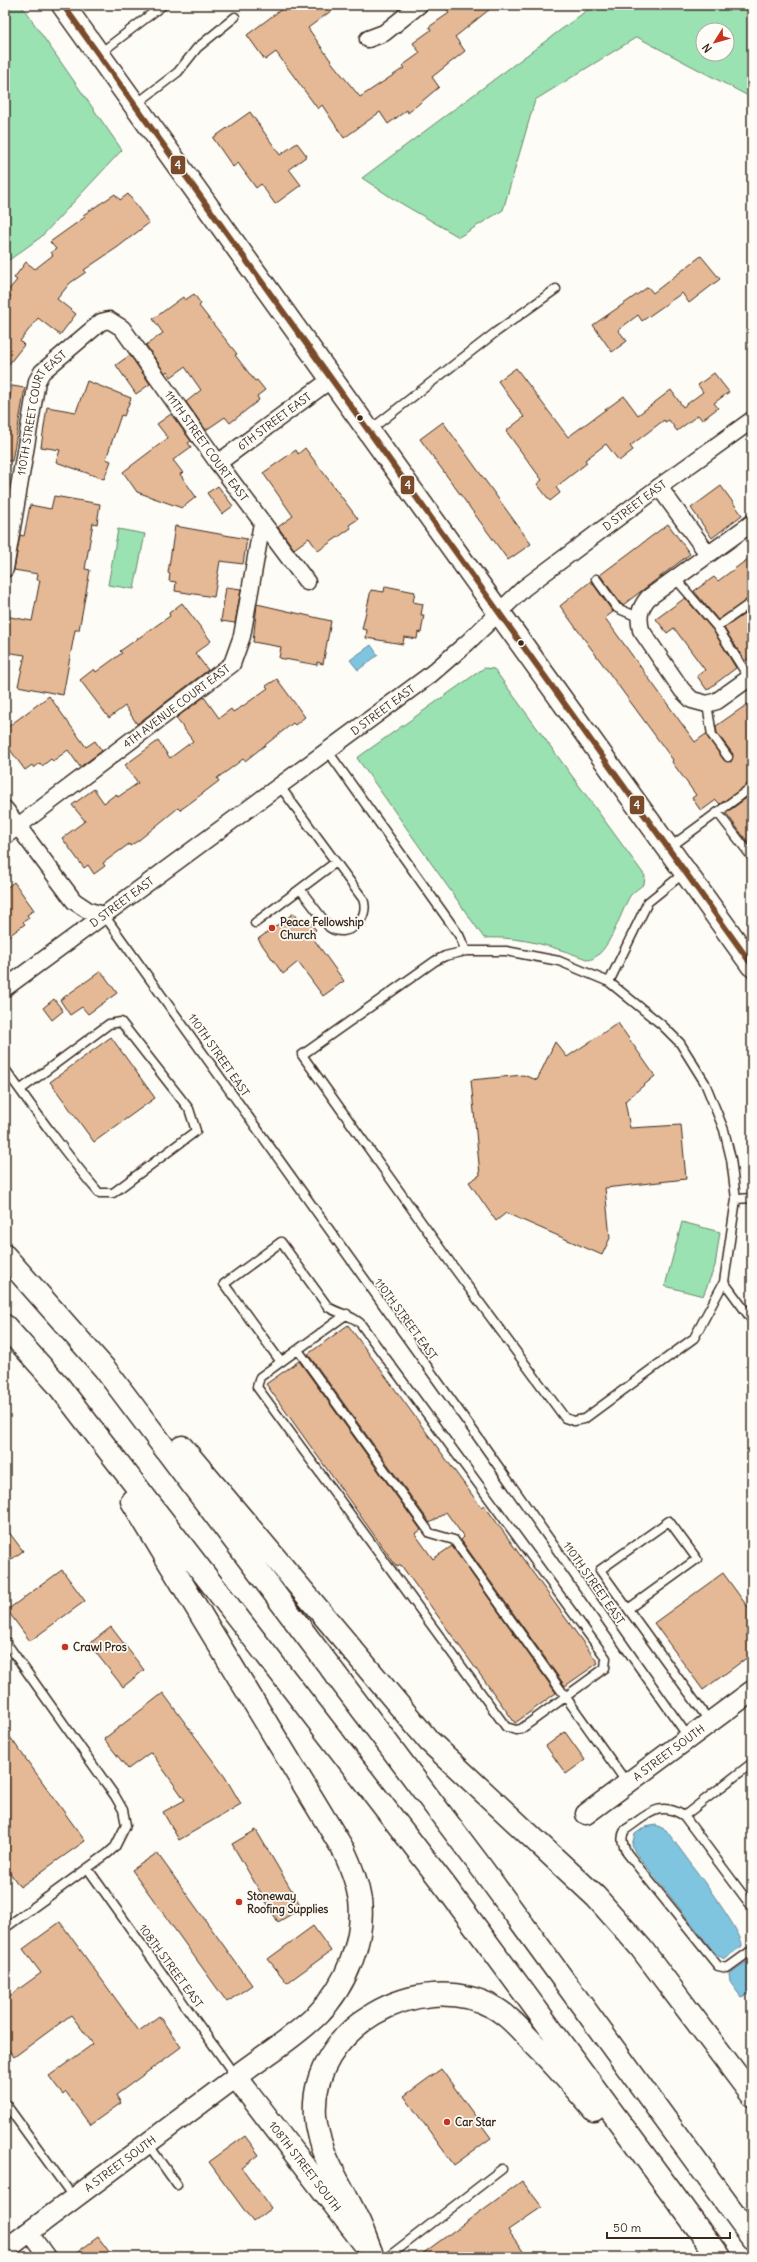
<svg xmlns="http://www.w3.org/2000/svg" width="757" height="2262" font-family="Delius,sans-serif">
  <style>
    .green { fill: #9ae2b1; stroke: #6a8668; fill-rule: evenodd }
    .water { fill: #7fc5e0; stroke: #648792 }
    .building { fill: #e5b995; stroke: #3b2a1e }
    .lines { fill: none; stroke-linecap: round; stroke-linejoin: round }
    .service-casing { stroke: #3b2a1e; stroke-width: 11 }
    .minor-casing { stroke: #3b2a1e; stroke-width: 19 }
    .tertiary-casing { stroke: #3b2a1e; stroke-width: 23 }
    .secondary-casing { stroke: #3b2a1e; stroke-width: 25 }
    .primary-casing { stroke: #3b2a1e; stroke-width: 25 }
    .motorway-casing { stroke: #3b2a1e; stroke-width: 25 }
    .service { stroke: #fdfcf7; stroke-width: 8 }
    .minor { stroke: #fdfcf7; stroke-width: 16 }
    .tertiary { stroke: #fdfcf7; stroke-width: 20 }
    .secondary { stroke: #fdfcf7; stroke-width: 22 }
    .primary { stroke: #fdfcf7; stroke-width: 22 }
    .motorway { stroke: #fdfcf7; stroke-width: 22 }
    .bus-1-casing { stroke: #fdfcf7; stroke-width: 9 }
    .bus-1 { stroke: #7a4b2a; stroke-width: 6 }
    .bus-dot { fill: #3b2a1e; stroke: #fdfcf7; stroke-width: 1.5 }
    .poi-dot { fill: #c8321e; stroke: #fdfcf7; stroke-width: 1.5 }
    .labels { text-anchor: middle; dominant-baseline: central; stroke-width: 3.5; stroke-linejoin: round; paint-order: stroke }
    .street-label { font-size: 11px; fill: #3b2a1e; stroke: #fdfcf7 }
    .poi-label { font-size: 11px; font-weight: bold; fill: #3b2a1e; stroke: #fdfcf7; text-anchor: start }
    .line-badge { stroke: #fdfcf7; stroke-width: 1.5 }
    .badge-label { font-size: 11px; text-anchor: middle; font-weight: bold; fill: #fff }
  </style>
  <rect width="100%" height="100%" fill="#fdfcf7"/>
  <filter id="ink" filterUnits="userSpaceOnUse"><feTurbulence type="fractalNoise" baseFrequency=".025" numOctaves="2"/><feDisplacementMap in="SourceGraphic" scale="8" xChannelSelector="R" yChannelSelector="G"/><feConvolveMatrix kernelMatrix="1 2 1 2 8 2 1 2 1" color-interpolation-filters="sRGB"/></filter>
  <g filter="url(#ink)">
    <path class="green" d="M5,5H21L122,150L41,237L5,263Z
      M594,5H752V98L637,37L535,100L503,210L459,237L392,198L362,178ZM703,30H727V54H703Z
      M118,529L145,534L134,589L108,585Z
      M484,668L494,669L645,876L644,884C639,888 634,891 630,896C620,913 609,955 589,960C555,947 521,936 484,938L357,758Z
      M682,1222L720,1232L715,1266L703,1296L665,1286Z"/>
    <path class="water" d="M371,645L378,655L358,670L350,660Z
      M656,1825L666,1830C677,1846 745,1933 742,1946L724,1959L715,1953L635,1852L632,1845L635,1834L645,1827Z
      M746,1962L752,1964V1993L741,1997L730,1982L729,1974Z"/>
    <path class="building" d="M287,5H339L308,28L333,64L360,97L404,68L402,66L420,53L413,43L431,30L429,27L449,13L444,5H495L455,37L465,51L432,77L439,87L408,113L407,110L388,124L380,112L344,138L322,105L318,109L276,52L265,60L247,35Z
      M250,112L280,155L297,143L307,156L289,169L301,185L275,204L261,184L256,188L238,163L233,167L213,138Z
      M115,194L120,200L128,194L149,223L118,247L84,270L86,272L70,283L57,299L76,314L60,335L38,318L20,341L24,345L5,369V303L11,296L6,293L17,280L14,278L26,262L35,269L53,255L51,252L56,249L50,242L85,217L83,215Z
      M701,256L720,279L689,303L682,293L642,321L638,315L618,330L627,341L612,352L593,325L648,287L653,293Z
      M194,294L201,304L199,306L237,354L235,355L255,381L257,380L265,390L257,396L259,400L230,423L225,417L206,430L186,402L201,390L185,367L171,377L167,371L165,373L146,345L163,333L153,319L183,297L185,300Z
      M130,355L150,384L136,394L116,365Z
      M516,368L568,437L624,396L638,415L671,390L683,407L703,392L698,385L714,373L729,392L714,403L718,408L702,420L698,415L677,431L669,420L665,422L664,420L630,446L633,450L619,461L606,444L585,460L587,463L556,487L560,493L550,501L537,484L542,480L506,431L524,417L498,381Z
      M87,381L131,398L124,416L121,415L106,459L111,461L104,479L56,462L60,450L41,447L47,407L76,412Z
      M12,386L25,388L12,461H5V423Z
      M171,414L191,441L188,443L191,447L173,460L183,473L180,474L196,497L182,508L137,492L123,472L168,438L157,424Z
      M443,422L531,544L508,560L420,439Z
      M305,448L358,519L349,525L351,528L318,551L309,538L294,549L278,527L293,516L263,473L296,450L298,454Z
      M218,486L233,506L222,514L207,493Z
      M721,486L742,515L712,538L691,508Z
      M54,496L100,504L97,524L93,523L85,569L90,570L79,630H75L63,695L18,686L25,655L5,652V616L32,621L40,580H37L38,574L14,570L20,535L24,536L30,505L51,509Z
      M668,524L690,554L623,605L621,604L600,575Z
      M175,526L247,539L243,564L220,561L214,597L175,591L176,582L169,581L170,574L168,573Z
      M752,556V597L718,620L694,591L714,577L718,581Z
      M591,581L613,612L605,618L695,742L706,734L724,760L731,762L733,754L717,733L716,726L752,701V782L720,804L716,800L701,811L692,798L696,795L672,762L673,760L560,606Z
      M385,586L415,592L413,602L423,604L421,615H424L421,633L418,632L417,639L404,637L403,644L366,638L367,630L362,629L371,590L384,592Z
      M226,587L241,589L235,623L221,621Z
      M685,598L713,630L736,668L707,690L697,676L705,670L674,628L667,633L656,619Z
      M182,603L211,641L195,653L208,670L137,724L125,706L109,718L80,680L94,669L96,672L122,653L120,651L170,616L169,613Z
      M257,604L331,621L323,664L317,662V665L279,658L281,647L253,642Z
      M752,609V656L745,661L724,628Z
      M277,679L305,717L295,725L293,723L245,761L243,759L230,769L217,778L219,781L190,803L180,810L178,808L139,840L130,846L129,844L103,863L105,866L94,874L88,865L84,868L62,838L85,821L72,805L94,789L104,803L116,794L118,797L138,783L125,765L158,741L170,758L193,741L176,718L204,697L219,718L231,709L233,712L243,706L268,688L266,686Z
      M49,696L86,747L95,741L102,751L80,767L68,750L53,761L51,759L42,766L40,763L34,768L32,765L25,770L5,743V729Z
      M752,794V848L726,813Z
      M14,882L34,910L27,915L29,918L23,922L25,924L5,939V889Z
      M294,913L302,924L308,919L316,930L310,934L344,981L323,996L298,962L283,974L258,939Z
      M101,971L117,993L88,1014L82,1007L70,1015L60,1000Z
      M54,999L63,1011L52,1020L43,1008Z
      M618,1023L655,1076L625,1101L630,1128L681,1125L686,1179L605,1188L610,1238L602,1255L506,1213L496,1221L469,1182L480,1175L471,1080L523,1075L537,1080L555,1042L567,1057Z
      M111,1037L155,1098L94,1142L50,1082Z
      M348,1325L481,1507L484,1505L598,1663L565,1686L461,1540L464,1537L446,1512L430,1523L308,1354Z
      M299,1361L421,1530L415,1534L433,1559L452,1546L556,1693L515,1723L401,1565L397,1567L266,1384Z
      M5,1527L23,1551L5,1564Z
      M62,1570L85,1601L30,1641L7,1610Z
      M723,1573L752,1613V1654L703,1690L654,1623Z
      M111,1627L144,1670L123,1687L89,1644Z
      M163,1693L225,1777L241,1804L179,1840L163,1812L185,1800L151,1752L128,1769L104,1739Z
      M5,1730L85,1841L20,1887L5,1866Z
      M565,1732L585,1760L566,1774L546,1746Z
      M256,1830L302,1908L278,1922L232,1844Z
      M157,1853L252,1985L227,2002L132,1870Z
      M60,1922L139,2031L159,2016L181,2047L116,2095L121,2103L90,2125L66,2092L63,2095L49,2076L93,2044L71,2015L14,2057L5,2045V1999L41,1973L23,1949Z
      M313,1926L331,1951L287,1983L268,1959Z
      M441,2069L491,2138L454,2165L404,2096Z
      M245,2136L259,2155L242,2168L271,2208L253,2222L209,2162Z
      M522,2181L542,2207L508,2230L527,2257H418Z
      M98,2237L113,2257H71Z"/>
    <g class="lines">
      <g class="service-casing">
        <path id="service" d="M99,54L163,5
          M135,105L178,72L197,48L235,17
          M370,430L496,332L556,289
          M675,578L717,627L749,678
          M596,579L617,608L638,617
          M717,627L752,602
          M707,704L712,735L728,757
          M327,750L459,935L466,951
          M279,785L363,899C371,919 347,940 329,927L300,889
          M718,813L752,857
          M669,848L752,787
          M104,915L477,1436L689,1738
          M255,923L336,862
          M466,951H506L559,961L609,982L662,1025L680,1043L705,1083L724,1130L731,1159L736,1199L724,1282L694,1338L584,1419L574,1421L565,1418L452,1265L302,1055L435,961L445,956Z
          M609,982L648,902L684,873
          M5,1069C35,1111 65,1153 99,1193H113L196,1131L189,1109L121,1022L109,1024L20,1090
          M736,1199L752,1198
          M724,1282L752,1320
          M298,1350L430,1533L454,1540L627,1783
          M281,1362L224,1284L281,1242L328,1307C339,1314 350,1314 360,1323L606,1658L605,1668L521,1729L516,1730L506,1727L257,1387L260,1377L347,1314
          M628,1609L600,1570L669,1521L697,1559L628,1609L710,1722
          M5,1641L115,1796L123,1810L126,1825L115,1847L107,1854L5,1928
          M752,1763L684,1816L752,1907
          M684,1816C659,1799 646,1816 625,1830C620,1838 623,1845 627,1853L718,1966L727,1968L752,1950
          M88,1869L236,2077
          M5,2103L74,2198
          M148,2144L177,2185
          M388,2257L502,2169"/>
      </g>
      <g class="minor-casing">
        <g id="minor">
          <path d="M368,39L384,33L419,5"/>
          <path id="s1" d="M218,463L330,380"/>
          <path d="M659,487L708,554"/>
          <path d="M752,523L648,598C639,609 638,617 641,630L682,690L692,700L707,704L717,701L752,676"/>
          <path id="s2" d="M5,569L37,381L42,372L101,322L109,320L122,328L218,463L307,582"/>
          <path d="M5,809L74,901L89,911L104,915"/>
          <path id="s3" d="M5,836L232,664L242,636L262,523"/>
          <path id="s4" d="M5,988L430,675L467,643L524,588L659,487L752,420"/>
          <path d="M29,2232L47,2257"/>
        </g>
      </g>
      <g class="tertiary-casing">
        <g id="tertiary">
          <path id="s5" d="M586,1814L752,1691"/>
          <path id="s6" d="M5,2250L236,2077"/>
        </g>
      </g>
      <g class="secondary-casing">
        <path id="secondary" d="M63,5L752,965"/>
      </g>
      <g class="primary-casing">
        <g id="primary">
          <path id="s7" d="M236,2077L363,2242"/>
        </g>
      </g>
      <g class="motorway-casing">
        <path id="motorway" d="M5,1256L105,1369L478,1863L752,2238
          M5,1326L58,1385L446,1887L719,2257
          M182,1447L429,1741L596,1897L641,1948L752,2095
          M132,1501L344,1851C351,1866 357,1882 360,1900C365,1939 346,1986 318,2014C294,2038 263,2056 236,2077
          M371,2252C366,2240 362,2227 356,2216C341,2184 318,2153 315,2116C309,2029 418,1967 493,2007C508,2015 521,2030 533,2043C554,2064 574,2087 594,2110"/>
      </g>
      <use href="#service" class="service"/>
      <use href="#minor" class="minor"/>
      <use href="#tertiary" class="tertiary"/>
      <use href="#secondary" class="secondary"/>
      <use href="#primary" class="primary"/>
      <use href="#motorway" class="motorway"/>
      <g class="bus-1-casing">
        <path id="bus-1" d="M63,5L752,965"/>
      </g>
      <use href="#bus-1" class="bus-1"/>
    </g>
  </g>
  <g class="bus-dot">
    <circle cx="360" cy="418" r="3.5"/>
    <circle cx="521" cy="643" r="3.5"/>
  </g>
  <g class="poi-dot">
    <circle cx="272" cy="928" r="4"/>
    <circle cx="65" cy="1647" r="4"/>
    <circle cx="239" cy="1902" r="4"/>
    <circle cx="447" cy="2122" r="4"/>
  </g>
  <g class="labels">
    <g class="street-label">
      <text stroke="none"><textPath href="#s2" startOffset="163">110TH STREET COURT EAST</textPath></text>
      <text stroke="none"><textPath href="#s1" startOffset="70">6TH STREET EAST</textPath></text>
      <text stroke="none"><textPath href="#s2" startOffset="447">111TH STREET COURT EAST</textPath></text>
      <text stroke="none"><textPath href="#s4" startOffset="794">D STREET EAST</textPath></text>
      <text stroke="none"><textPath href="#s3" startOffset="215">4TH AVENUE COURT EAST</textPath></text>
      <text stroke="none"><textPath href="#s4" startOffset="469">D STREET EAST</textPath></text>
      <text stroke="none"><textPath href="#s4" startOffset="145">D STREET EAST</textPath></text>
      <text transform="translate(219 1055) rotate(55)">110TH STREET EAST</text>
      <text transform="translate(406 1319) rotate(54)">110TH STREET EAST</text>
      <text transform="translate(594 1583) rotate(55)">110TH STREET EAST</text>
      <text stroke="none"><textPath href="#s5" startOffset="103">A STREET SOUTH</textPath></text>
      <text transform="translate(171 1966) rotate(54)">108TH STREET EAST</text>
      <text stroke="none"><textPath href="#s6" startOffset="144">A STREET SOUTH</textPath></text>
      <text stroke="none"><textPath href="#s7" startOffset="113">108TH STREET SOUTH</textPath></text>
    </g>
    <g class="poi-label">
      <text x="280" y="922">Peace Fellowship<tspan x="280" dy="13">Church</tspan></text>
      <text x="73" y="1647">Crawl Pros</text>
      <text x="247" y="1896">Stoneway<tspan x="247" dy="13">Roofing Supplies</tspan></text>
      <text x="455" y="2122">Car Star</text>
    </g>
  </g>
  <g class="line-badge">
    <rect x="170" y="155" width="16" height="20" rx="4" fill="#7a4b2a"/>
    <rect x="400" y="475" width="15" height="20" rx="4" fill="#7a4b2a"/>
    <rect x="629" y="795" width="16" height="20" rx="4" fill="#7a4b2a"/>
  </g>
  <g class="badge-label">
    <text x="178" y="169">4</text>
    <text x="408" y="489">4</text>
    <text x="637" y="809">4</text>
  </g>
  <rect width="757" height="2262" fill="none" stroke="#fdfcf7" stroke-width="20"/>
  <rect x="10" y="10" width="737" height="2242" fill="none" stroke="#3b2a1e" stroke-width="1.5" filter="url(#ink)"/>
  <g transform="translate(715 42) rotate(233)"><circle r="19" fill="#fdfcf7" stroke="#afa8a0"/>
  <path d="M0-3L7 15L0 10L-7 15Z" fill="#c8321e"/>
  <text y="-6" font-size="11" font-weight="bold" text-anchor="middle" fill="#3b2a1e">N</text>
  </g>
  <path d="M607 2232v6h123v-6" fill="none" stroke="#3b2a1e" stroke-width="2"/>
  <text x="613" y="2232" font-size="12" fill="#3b2a1e" stroke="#fdfcf7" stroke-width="3" paint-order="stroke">50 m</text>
</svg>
